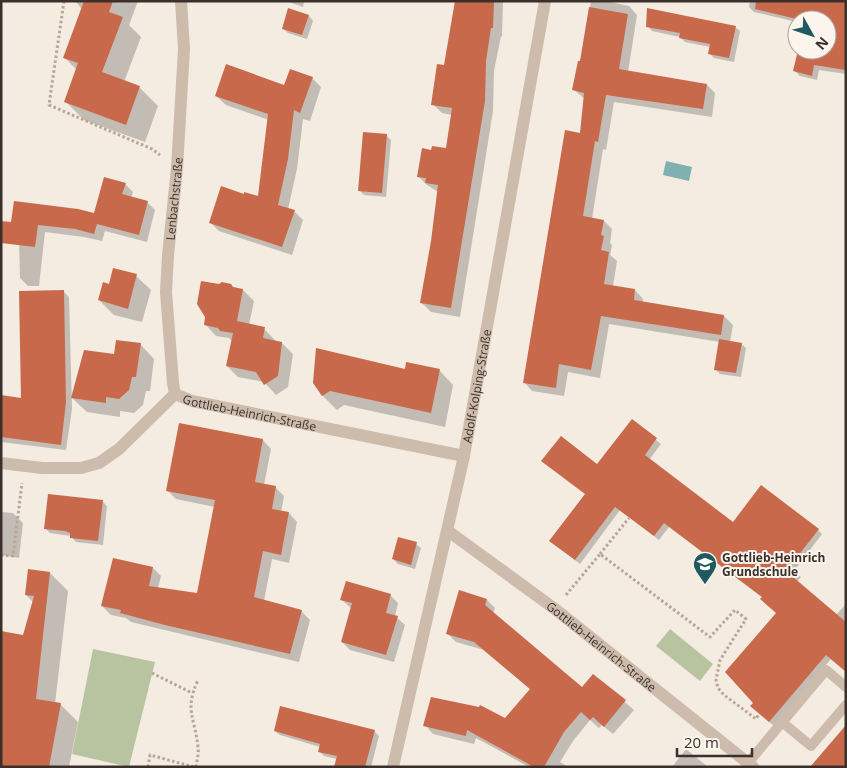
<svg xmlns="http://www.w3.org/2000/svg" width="847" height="768" font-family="'Open Sans',sans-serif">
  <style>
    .green { fill: #b8c4a0 }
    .water { fill: #7fb0b2 }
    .shadow { fill: #0003 }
    .building { fill: #c8694b }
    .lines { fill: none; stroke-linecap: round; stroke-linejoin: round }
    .path { stroke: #b9a596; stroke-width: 3; stroke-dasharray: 2.5 2.5; stroke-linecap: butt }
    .service { stroke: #cdbbac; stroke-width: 10 }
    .minor { stroke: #cdbbac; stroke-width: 12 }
    .labels { text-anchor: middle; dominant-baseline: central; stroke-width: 4; stroke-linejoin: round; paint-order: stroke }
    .street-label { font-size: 12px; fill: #3b302b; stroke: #fbf5ee }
    .poi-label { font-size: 12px; font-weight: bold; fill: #3b302b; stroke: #fbf5ee; text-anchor: start }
  </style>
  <rect width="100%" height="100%" fill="#f4ebe1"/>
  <path class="green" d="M670,629L713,664L700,681L656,646Z
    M93,649L155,662L129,767L72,754Z"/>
  <path class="water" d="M666,161L692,167L689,181L663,175Z"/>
  <path class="shadow" d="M75,1H138L129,25L141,37L124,82L140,88L158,106L145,142L84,120L65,101L77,70L64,57L82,9Z
    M286,1H304L303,7Z
    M454,1H503L502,37L501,36L494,71L493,111L460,317L431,312L421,302L432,241L438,192L427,185L418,176L432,152L447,149L452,115L442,113L433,104L445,66L456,3Z
    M591,1H605L629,6L637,15L628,72L707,85L715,93L712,117L614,102L606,150L603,149L592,219L604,221L612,229L610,243L612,245L610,255L617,261L613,286L635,290L643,299V302L724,316L733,325L730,342L741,344L746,348L741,377L720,374L715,369L720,342L609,324L600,378L568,372L564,396L532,391L524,382L581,135L585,99L574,90L581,63Z
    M750,1H846V74L819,70L817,80L800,76L795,71L799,50H827V20H797V22L754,12L749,7Z
    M289,10L309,16L313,21L307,39L288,33L283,28Z
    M648,26L735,27L740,31L734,62L714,58L709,53L710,47L685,42L680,37L652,31Z
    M312,78L321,87L310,121L303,119L297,169L288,209L294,211L303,220L292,255L219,231L210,222L244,195L259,198L269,120L226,105L216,96L285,86Z
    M386,135L391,140L386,197L364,195L359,190Z
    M125,184L133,192L131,198L147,202L155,210L147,242L105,231L102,241L84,237L45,232L39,286H28L20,278L19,239L15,203L95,215Z
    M136,276L151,290L142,322L114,315L99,300L110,285Z
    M234,289L243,290L254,301L249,325L264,329L275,340V342L282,343L293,354L288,387L276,395L264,382L238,377L227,366L232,341L229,338L216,336L205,324Z
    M63,291L69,297L72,409L66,450L1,442V397L22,399Z
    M140,344L154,359L150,391H146L143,405L134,413L120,411V417L87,412L72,398L115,356Z
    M406,370H439L453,385L445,427L344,405L337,410L323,396L315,382Z
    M632,421L661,444L649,460L733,524L818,530L822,534L794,571L801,577L797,582L836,615L846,604V671L831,659L774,726L756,711L754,703L778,613L763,598L669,527L659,540L620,510L580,564L556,545L586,494L598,466Z
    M180,425L263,440L271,449L264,485L275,487L284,496L281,512L289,513L297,522L289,563L272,559L264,601L301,611L310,620L299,662L131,622L126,618L111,615L102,606L153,568L161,576L158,588L198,595L215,507L176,499L167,490Z
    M102,501L107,506L103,545L76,542L71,536L50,533L45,528Z
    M1,512L13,513L23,523L19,558L1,555Z
    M416,544L421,548L415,569L398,564L393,559Z
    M29,571L50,573L68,591L55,704H60L78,722L69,767H1L23,637L34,603L26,595Z
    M390,595L398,603L395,616L405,625L394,662L350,650L342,642L352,609L342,600Z
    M487,600L495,608L493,614L582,689L593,675L634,710L613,734L602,725L599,728L590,720L573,741L560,762L568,767H529L476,738L474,744L433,734L425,725L505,720L531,690L484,650L456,642L448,634Z
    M275,731H374L379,736L371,767H335L337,759L324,756L319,751L320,747L280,735Z
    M686,749L708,767H672Z"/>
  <path class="building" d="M84,1H113L109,12L123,17L102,72L140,86L126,125L64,102L78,63L63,58Z
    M455,1H494L493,28H491L486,61L485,101L451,308L420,303L431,241L438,185L425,183L426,178L417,177L422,148L431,150L432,146L446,148L452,108L431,105L437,64L444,65Z
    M756,1H846V70L814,65L812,76L793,71L798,50H827V20H801L755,9Z
    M589,7L628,14L619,69L707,84L703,109L606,95L598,142L595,141L583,216L604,220L601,235L604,236L601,250L609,252L604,284L635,289L634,300L724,315L721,335L601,316L591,370L559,364L556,388L523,383L565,130L580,133L584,93L572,90L578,61H580Z
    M288,8L309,15L302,35L282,29Z
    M647,8L736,26L729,58L708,54L710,44L679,38L680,33L646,27Z
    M226,64L284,85L290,69L313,77L300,113L294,110L288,159L278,205L295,210L282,247L209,223L221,186L244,194V192L258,196L268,114L215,96Z
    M363,132L387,134L382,193L358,191Z
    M104,177L126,183L122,194L148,201L139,235L97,224L94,234L75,229L38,225L35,247L1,243V221L11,222L14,201L78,209L94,213Z
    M113,268L137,274L128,309L98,300L103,282L109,284Z
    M201,281L219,284L222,282L231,284L233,287L243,289L237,321L265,327L263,338L282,342L278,376L264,385L256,372L226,366L233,333L220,331L218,328L204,325L205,317L197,304Z
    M64,290L66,402L61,445L1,437V395L21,398L19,291Z
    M719,339L742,343L736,373L714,370Z
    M116,340L141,343L136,377H132L129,390L119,399L106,397V403L71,398L84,350L114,354Z
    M316,348L405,369L406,362L440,369L431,413L330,391L322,396L313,383Z
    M632,419L657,438L645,455L733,522L761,485L819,529L790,566L798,572L793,577L846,622V672L826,655L769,722L750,706L753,703L725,672L776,613L760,599L762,597L664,523L654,536L615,507L575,560L549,541L585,494L541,461L561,436L597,464Z
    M179,423L263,439L255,482L276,486L272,509L289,512L281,555L263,551L254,597L302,610L290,654L165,625L120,613L121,610L101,606L113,558L153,567L149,586L197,593L215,500L166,491Z
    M48,494L103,500L98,541L70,538V533L65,531L44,529Z
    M398,537L417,542L411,565L392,559Z
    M28,569L50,572L36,699L61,703L49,767H1V631L23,635L34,596L25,595Z
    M346,581L391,594L386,613L398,616L386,655L341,642L352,603L340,600Z
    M459,590L487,599L485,605L582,687L593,674L626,700L604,727L593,717L590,720L581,712L564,732L544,767H534L467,730L466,736L423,726L431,697L479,707L480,705L505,718L530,689L474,642L446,634Z
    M280,706L375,730L365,767H334L337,756L318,752L320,744L274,731Z
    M846,725V767H810Z"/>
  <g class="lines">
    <path class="path" d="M64,1L49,105L152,149L160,155
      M600,554L629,518
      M1,555L13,556L22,483
      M566,595L600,554L710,637L735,610L746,619L720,660L716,680L718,688L724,695L756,719L759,714
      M152,673L192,693
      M148,767L150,755L194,767
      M196,767C197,760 199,753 198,747C195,718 184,710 198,680"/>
    <path class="service" d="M782,722L811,746L846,705
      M748,763L826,670L846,687"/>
    <g class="minor">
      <path id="s1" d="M175,394L173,383L166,292L168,255L177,168L184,49L181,1"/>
      <path id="s2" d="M1,463L42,468H81L99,463L119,449L175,394L192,401L464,456"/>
      <path id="s3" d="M448,531L555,609L753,767"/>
      <path id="s4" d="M393,767L464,456L545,1"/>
    </g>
  </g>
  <defs>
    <g id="school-pin" transform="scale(1.25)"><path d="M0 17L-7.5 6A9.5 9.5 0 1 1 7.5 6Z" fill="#1f5a5e" stroke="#fbf5ee"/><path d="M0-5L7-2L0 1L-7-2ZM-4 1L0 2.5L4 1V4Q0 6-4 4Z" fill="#fff"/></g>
  </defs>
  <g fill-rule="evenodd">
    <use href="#school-pin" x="705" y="564"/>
  </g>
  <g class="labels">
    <g class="street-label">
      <text stroke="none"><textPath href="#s1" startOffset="196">Lenbachstraße</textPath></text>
      <text stroke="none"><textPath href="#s4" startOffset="390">Adolf-Kolping-Straße</textPath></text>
      <text stroke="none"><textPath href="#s2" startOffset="279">Gottlieb-Heinrich-Straße</textPath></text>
      <text stroke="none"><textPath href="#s3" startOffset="192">Gottlieb-Heinrich-Straße</textPath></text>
    </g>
    <g class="poi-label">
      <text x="722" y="557">Gottlieb-Heinrich<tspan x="722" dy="14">Grundschule</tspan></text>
    </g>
  </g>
  <rect width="847" height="768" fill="none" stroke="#3b302b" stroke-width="5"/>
  <g transform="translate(812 35) rotate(130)"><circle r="24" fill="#fbf5ee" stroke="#aea6a0"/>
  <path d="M0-4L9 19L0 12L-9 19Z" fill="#1f5a5e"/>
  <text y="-8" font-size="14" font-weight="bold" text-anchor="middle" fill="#3b302b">N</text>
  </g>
  <path d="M677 748v8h75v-8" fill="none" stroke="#3b302b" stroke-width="2.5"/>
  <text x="684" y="748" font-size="15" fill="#3b302b" stroke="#fbf5ee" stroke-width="4" paint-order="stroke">20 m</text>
</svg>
